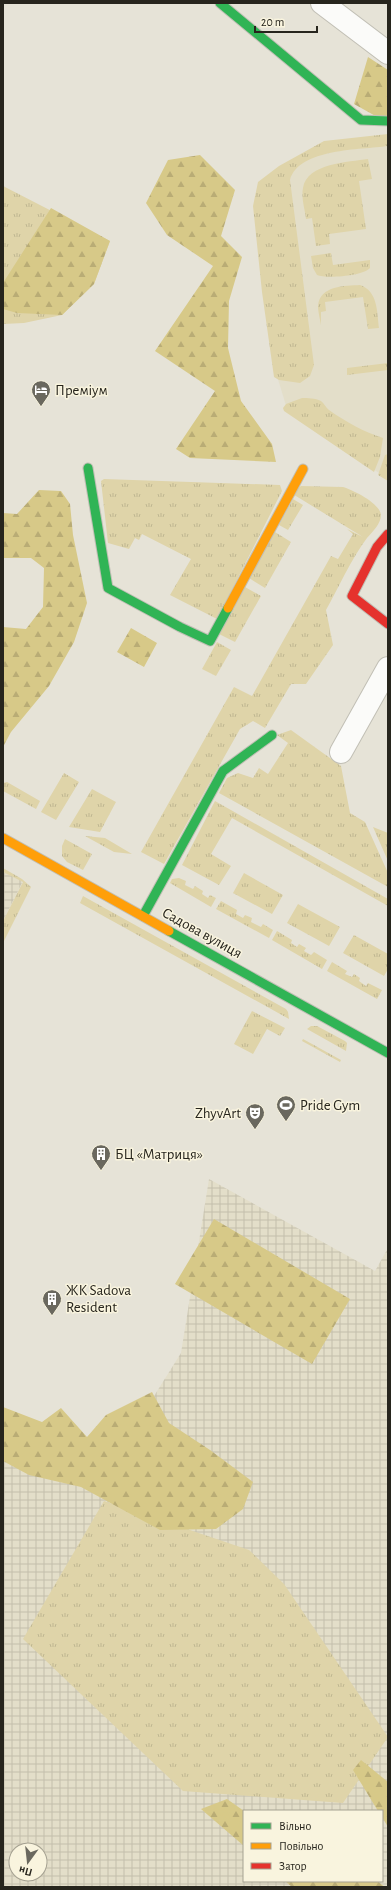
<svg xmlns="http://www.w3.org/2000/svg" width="391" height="1890" font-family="'Alegreya Sans',sans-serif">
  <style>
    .built { fill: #e3dec9 }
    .industrial { fill: url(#industrial-grid); fill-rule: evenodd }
    .grass { fill: url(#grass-tufts) }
    .forest { fill: url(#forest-firs) }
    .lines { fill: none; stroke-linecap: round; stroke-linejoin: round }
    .street-casing { stroke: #c1bfb5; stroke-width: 24 }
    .fast-casing { stroke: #c1bfb5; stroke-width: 11 }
    .slow-casing { stroke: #c1bfb5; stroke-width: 11 }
    .jam-casing { stroke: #c1bfb5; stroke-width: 11 }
    .street { stroke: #fbfbf9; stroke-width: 22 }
    .fast { stroke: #30b455; stroke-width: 9 }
    .slow { stroke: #ff9f0a; stroke-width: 9 }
    .jam { stroke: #e5322d; stroke-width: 9 }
    .labels { text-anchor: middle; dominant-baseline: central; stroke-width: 3; stroke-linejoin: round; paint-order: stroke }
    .poi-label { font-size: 15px; fill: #27251d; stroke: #f9f4de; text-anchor: start }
    .street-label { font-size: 15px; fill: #27251d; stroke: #f9f4de }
  </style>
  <defs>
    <pattern id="industrial-grid" width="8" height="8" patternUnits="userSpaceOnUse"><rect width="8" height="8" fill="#e3dec9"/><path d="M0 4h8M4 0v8" fill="none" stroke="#c3beac"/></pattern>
    <pattern id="grass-tufts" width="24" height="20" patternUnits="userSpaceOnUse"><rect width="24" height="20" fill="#dfd4a9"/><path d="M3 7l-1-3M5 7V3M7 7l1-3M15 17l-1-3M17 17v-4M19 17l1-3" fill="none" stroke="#bfb691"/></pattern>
    <pattern id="forest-firs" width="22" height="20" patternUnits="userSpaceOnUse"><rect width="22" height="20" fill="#d7c988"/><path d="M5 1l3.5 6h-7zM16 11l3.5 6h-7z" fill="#b9ac75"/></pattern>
  </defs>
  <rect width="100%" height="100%" fill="#e6e3d7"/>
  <path class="built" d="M388,138V479L288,412L277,376L263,181L309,155Z"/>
  <path class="industrial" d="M3,872L23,881L3,921Z
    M209,1179L375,1271L388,1248V1887H3V1414L117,1455L181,1353ZM244,1811H382V1881H244ZM16,1850H40V1874H16Z"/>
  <path class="grass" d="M388,134V146C361,150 299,148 290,180L314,365L310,376L300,383L279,380L274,377L262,292L253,206L258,182L279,166L324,141Z
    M368,159L372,179L359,181L366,229L329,234L330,244L316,246L312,218L306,219C305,210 301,198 303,188C307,163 349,162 368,159Z
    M3,186L110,241L94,284L62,315L24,323L3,324Z
    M331,253L333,265L370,260V268C363,276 326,279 317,275L313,268L311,256Z
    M360,285C378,291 377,312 379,328L368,329L363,297L325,302L326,311L321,312V325C320,319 318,311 318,306C320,285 345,286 360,285Z
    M388,363V370L347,375V368Z
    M302,398C308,398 315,398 321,401C324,403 326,408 329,410C346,422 364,432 383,438L380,457L374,472L284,411L283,408L286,404Z
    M388,454V481L378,475L385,455Z
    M104,479L280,485L282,491L217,619L170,595L191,559L142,534L139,540L135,538L129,549L108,543L101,481Z
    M301,486L343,487C353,490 380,503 381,515C381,524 372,532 367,538C351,559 339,587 326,610L333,645L306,684H291L265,728L253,721L240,729L164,864L141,852L234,687L252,696L331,556L338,559L353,534L347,529L363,537L291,493Z
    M293,499L303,505L288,530L279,525Z
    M275,532L291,542L265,588L249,578Z
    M245,587L261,596L235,642L219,634Z
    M217,642L231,650L216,676L202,669Z
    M291,730L341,766L350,813L365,822L388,873V887L219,793L227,778L238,773L253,778L259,768L268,774L288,743L277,735Z
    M64,773L79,782L56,820L41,812Z
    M7,782L40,801L36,809L3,791V783Z
    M92,789L116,802L100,832L69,827Z
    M215,801L388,899V906L232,818L211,854L231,866L219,885L182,865Z
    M373,827L388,833V861Z
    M85,836L105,838L132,854L114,852Z
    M65,839L92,854L83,870L67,862L62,856V846Z
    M3,868L22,879L31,887L3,943V921L23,882L3,872Z
    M244,873L283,895L272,914L233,893Z
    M179,878L186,881L185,885L193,889L195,886L203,891L202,894L208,898L210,895L216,898L211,907L170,883L172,879Z
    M83,896L286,1009L288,1012L289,1019L80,903Z
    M221,901L237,910L236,914L243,918L245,915L252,918L251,922L261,927L263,924L273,930L269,938L216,909Z
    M298,904L340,927L329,946L287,923Z
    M277,931L292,940L291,943L297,947L299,944L306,948L304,951L311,955L314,952L327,960L322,969L272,940Z
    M354,935L388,954V969L384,976L343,953Z
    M332,962L347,971L345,974L352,977L354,974L360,978L359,981L366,986L368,983L382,990L377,999L327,971Z
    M252,1011L285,1028L280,1036L267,1029L253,1054L234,1044Z
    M311,1026H317L345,1041L347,1043L346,1051L307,1029Z
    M303,1039L341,1060L340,1062L302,1041Z
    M104,1501L249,1550L284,1584L388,1737L343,1803L183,1791L23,1639Z"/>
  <path class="forest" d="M368,57L388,70V123L354,104Z
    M200,155L235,190L221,236L242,257L229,301L228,348L241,401L272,444L276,462L190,458L176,449L215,391L155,351L213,266L167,235L146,203L168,160Z
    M51,208L110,241L94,284L62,315L17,313L3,309V283Z
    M39,490L61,491L70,504L73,535L87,603L74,642L49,686L11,732L3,747V627L26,629L43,607L44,568L31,558H3V513L17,514Z
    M131,628L157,643L144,667L117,652Z
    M214,1219L350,1299L312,1364L175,1284Z
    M152,1392L169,1423L210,1450L253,1482L243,1509L216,1529L160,1530L81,1487L29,1475L3,1461V1407L42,1422L61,1408L87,1437L106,1415Z
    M361,1760L388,1782V1827L382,1817V1811H378L353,1770Z
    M227,1799L244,1811V1846L201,1809Z
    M285,1881H377L385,1887H292Z"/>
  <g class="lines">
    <g class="street-casing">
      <path id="street" d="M322,3L388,53
        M341,752L388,668"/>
    </g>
    <g class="fast-casing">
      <path id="fast" d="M220,3L361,120L388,121
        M88,468L108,588L180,627L210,641L228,608
        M143,916L223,771L272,735
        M169,931L388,1053"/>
    </g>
    <g class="slow-casing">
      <path id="slow" d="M228,608L303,469
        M3,838L169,931"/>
    </g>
    <g class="jam-casing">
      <path id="jam" d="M388,534L377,547L352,596L388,624"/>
    </g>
    <use href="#street" class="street"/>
    <use href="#fast" class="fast"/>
    <use href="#slow" class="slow"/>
    <use href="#jam" class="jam"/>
  </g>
  <defs>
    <g id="hotel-pin" transform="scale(1)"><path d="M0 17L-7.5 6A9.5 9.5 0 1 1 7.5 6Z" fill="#6a685e" stroke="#f9f4de"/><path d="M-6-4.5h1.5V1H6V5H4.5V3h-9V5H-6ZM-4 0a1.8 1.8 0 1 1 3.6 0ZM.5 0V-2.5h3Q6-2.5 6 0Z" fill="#fff"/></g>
    <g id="stadium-pin" transform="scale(1)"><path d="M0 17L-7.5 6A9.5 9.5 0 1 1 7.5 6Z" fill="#6a685e" stroke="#f9f4de"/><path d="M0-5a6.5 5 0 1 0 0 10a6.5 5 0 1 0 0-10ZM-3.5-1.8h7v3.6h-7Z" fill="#fff"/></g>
    <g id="theatre-pin" transform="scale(1)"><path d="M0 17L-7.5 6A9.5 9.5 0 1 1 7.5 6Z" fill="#6a685e" stroke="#f9f4de"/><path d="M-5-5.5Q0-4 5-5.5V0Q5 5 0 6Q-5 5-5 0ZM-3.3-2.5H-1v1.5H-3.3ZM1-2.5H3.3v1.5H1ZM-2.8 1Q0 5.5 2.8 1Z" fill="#fff"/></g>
    <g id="building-pin" transform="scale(1)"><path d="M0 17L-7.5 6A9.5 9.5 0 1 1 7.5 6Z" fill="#6a685e" stroke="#f9f4de"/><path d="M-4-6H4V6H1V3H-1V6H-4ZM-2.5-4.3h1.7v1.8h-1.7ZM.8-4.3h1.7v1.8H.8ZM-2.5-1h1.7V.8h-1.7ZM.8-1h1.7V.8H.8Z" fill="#fff"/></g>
  </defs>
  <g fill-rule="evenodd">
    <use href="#hotel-pin" x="41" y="390"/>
    <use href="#stadium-pin" x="286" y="1105"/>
    <use href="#theatre-pin" x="255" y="1113"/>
    <use href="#building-pin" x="101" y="1154"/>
    <use href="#building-pin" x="52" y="1299"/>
  </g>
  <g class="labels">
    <g class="poi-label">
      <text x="55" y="390">Преміум</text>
      <text x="300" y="1105">Pride Gym</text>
      <text x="241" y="1113" text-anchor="end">ZhyvArt</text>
      <text x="115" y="1154">БЦ «Матриця»</text>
      <text x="66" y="1290">ЖК Sadova<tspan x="66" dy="17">Resident</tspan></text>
    </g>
    <g class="street-label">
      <text transform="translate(202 933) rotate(29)">Садова вулиця</text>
    </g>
  </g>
  <rect width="391" height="1890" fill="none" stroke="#27251d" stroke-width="8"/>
  <rect x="243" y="1810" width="140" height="72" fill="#f9f4de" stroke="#a5a191"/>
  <rect x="251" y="1823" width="20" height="6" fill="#30b455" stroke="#a5a191"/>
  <text x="279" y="1830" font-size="12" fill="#27251d">Вільно</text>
  <rect x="251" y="1843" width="20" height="6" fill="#ff9f0a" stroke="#a5a191"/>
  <text x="279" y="1850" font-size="12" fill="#27251d">Повільно</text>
  <rect x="251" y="1863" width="20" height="6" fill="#e5322d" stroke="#a5a191"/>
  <text x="279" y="1870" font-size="12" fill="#27251d">Затор</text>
  <g transform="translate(28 1862) rotate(195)"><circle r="19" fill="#f9f4de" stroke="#a5a191"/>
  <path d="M0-3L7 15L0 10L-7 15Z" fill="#6a685e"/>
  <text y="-6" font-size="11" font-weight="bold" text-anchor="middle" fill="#27251d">Пн</text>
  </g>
  <path d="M255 26v6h62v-6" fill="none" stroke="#27251d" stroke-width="2"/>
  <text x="261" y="26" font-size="12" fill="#27251d" stroke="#f9f4de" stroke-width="3" paint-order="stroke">20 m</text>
</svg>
